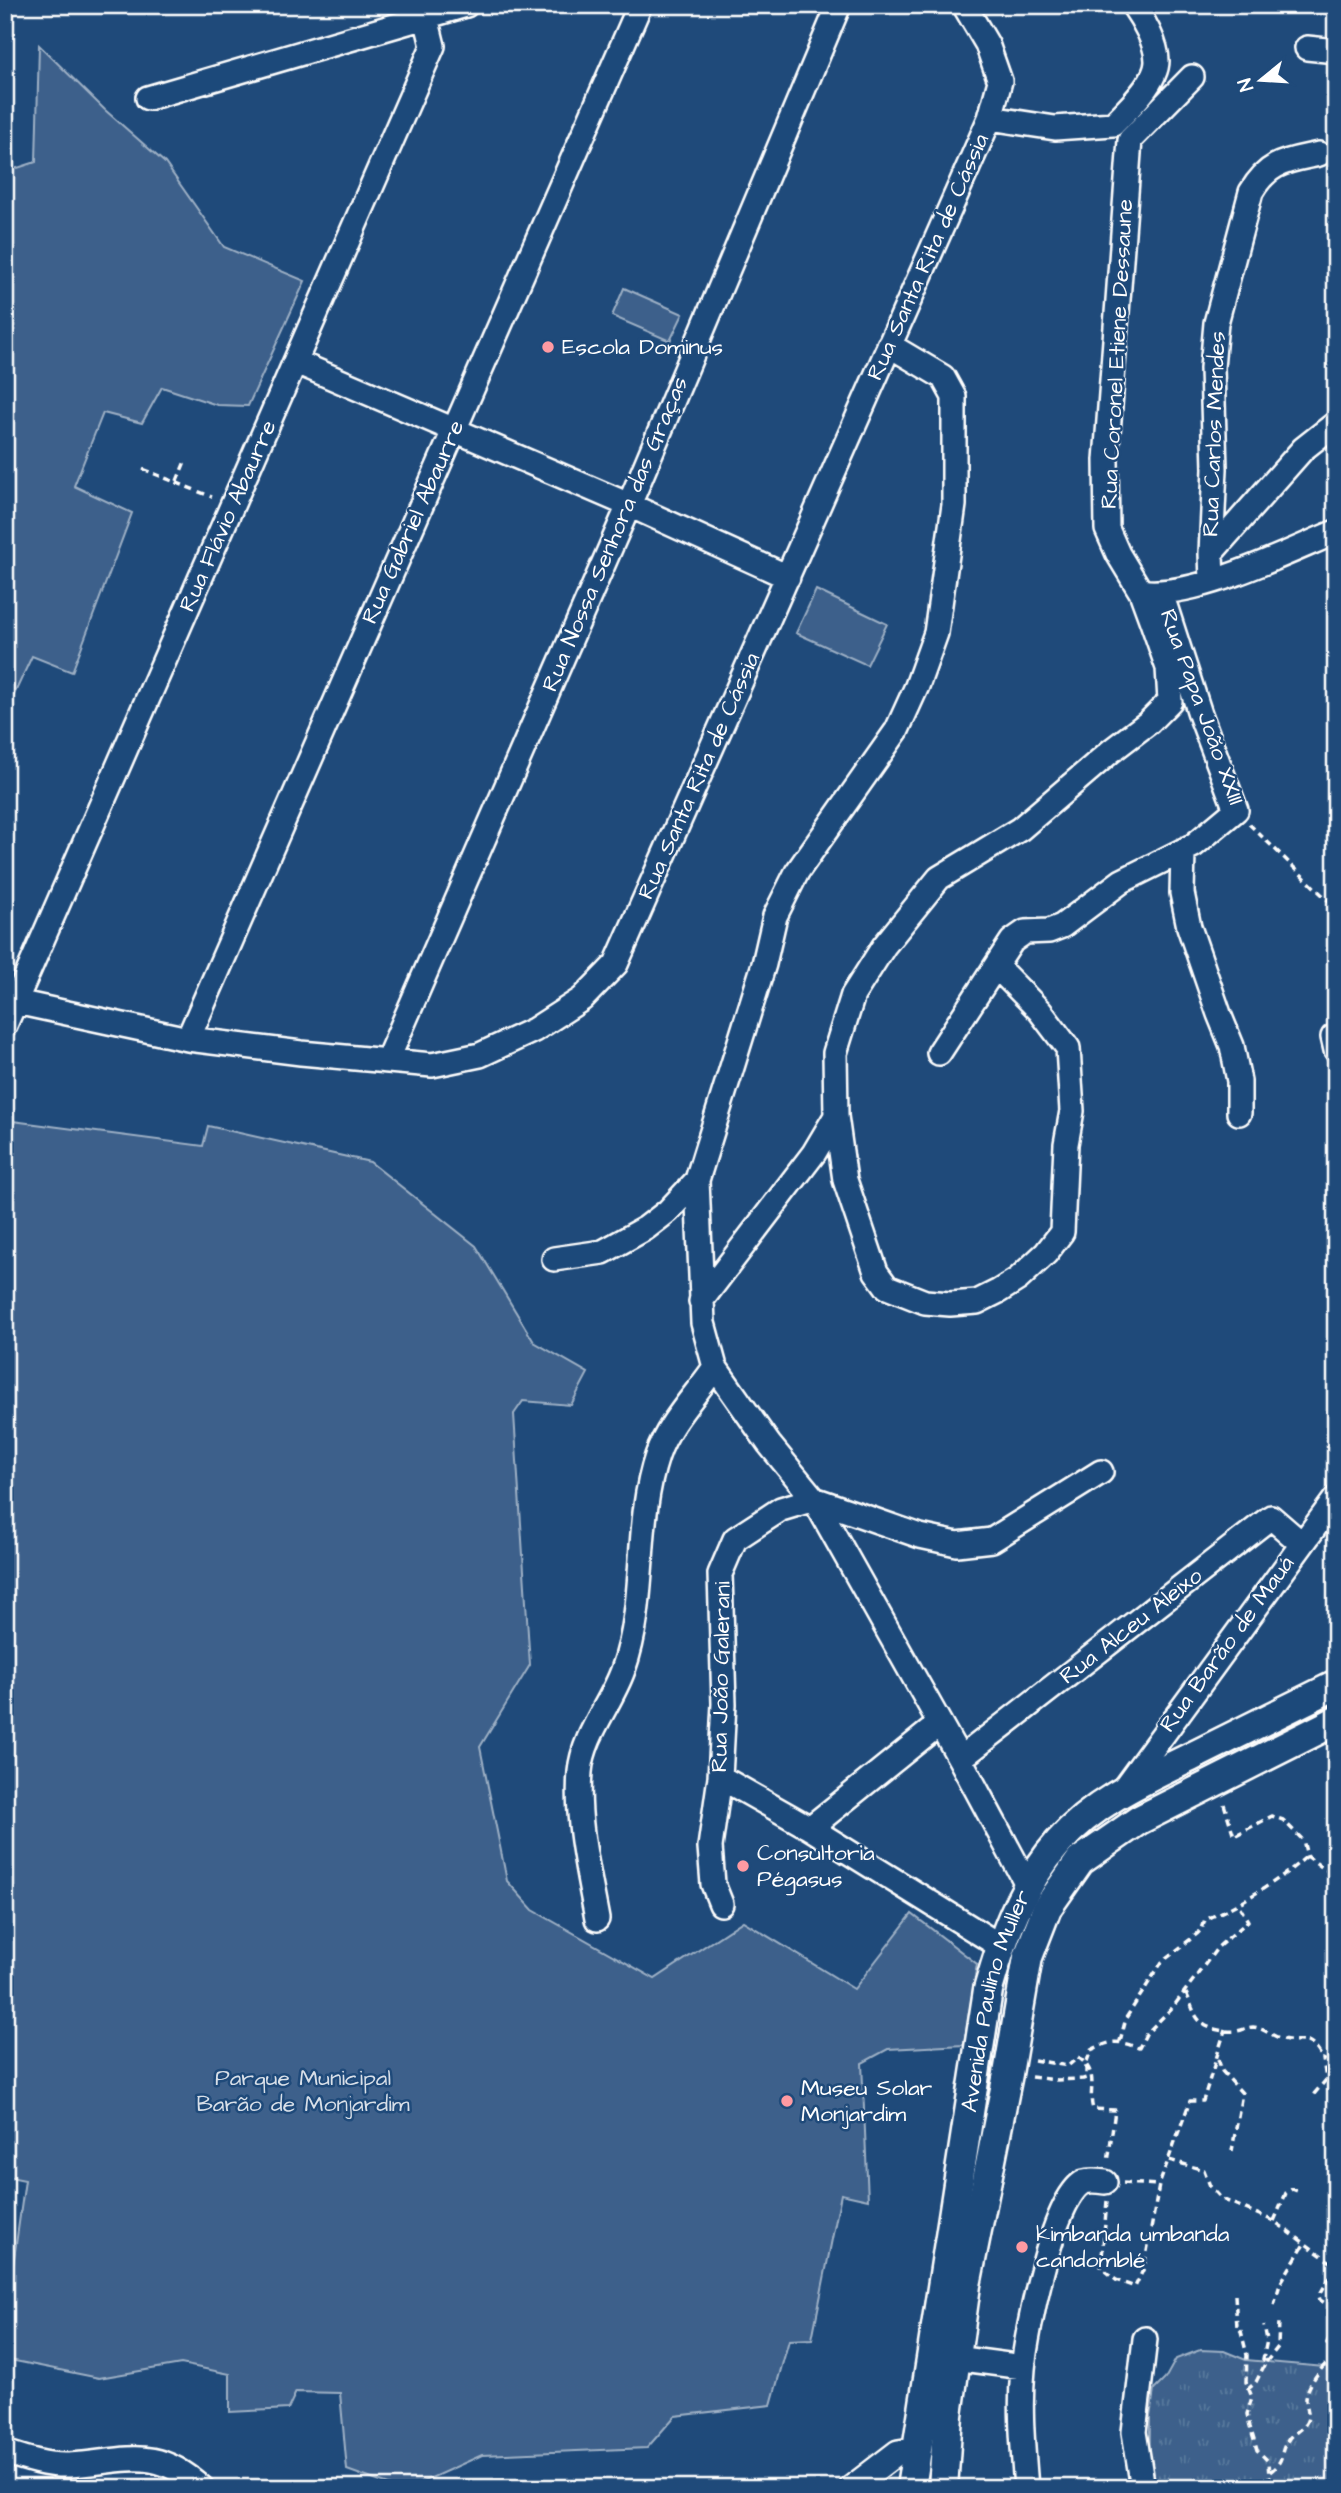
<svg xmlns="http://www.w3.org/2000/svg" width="1341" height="2493" font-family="'Architects Daughter',sans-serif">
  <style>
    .grass { fill: url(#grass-tufts); stroke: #9eb0c5; stroke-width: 2 }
    .park { fill: #3c618b; stroke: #9eb0c5; stroke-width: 2 }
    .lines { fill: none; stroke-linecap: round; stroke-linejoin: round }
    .minor-casing { stroke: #fff; stroke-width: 28 }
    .major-casing { stroke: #fff; stroke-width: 33 }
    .path { stroke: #fff; stroke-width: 3.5; stroke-dasharray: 7 5; stroke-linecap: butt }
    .minor { stroke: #1f4a7a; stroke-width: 23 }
    .major { stroke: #1f4a7a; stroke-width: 28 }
    .poi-dot { fill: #ff9aa2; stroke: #1f4a7a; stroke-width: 2.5 }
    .labels { text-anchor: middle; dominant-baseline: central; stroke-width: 5; stroke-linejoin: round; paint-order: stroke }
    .street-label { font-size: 23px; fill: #fff; stroke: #1f4a7a }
    .poi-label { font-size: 23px; fill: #fff; stroke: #1f4a7a; text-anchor: start }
    .park-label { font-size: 23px; fill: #d8dfe8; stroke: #1f4a7a }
  </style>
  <defs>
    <pattern id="grass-tufts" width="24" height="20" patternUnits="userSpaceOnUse" patternTransform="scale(1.75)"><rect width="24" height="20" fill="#3c618b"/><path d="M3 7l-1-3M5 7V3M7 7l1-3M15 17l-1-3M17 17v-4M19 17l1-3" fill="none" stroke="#59799c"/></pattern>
  </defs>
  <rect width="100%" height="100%" fill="#1f4a7a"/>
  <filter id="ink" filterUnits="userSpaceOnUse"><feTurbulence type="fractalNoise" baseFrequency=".0143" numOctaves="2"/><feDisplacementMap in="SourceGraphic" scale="14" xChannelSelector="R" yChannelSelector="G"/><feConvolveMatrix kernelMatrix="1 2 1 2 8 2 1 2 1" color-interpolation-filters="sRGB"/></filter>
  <g filter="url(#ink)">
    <path class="grass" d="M1200,2350L1224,2351L1246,2360L1336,2368V2488H1149L1150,2417L1154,2390L1165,2379L1176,2359Z"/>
    <path class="park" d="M39,45L105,110L165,163L224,247L305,281L248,406L217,405L162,387L142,423L103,413L74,486L132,513L72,672L32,656L5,714V172L36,162Z
      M624,288L683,314L670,341L612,316Z
      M816,590L887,624L867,665L796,633Z
      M5,1120L203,1146L208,1126L370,1162L476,1246L534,1342L588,1373L571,1405L523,1401L514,1414L530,1665L480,1747L507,1881L533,1910L655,1979L743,1921L854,1989L912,1914L977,1964L964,2045L888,2049L862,2063L868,2200L841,2194L812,2339L789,2340L771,2405L675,2416L647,2448L482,2455L409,2488H397L347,2470L340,2393L296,2392L288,2409L230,2412V2374L181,2364L99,2378L5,2359V2323L25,2180L5,2176Z"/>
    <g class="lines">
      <g class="minor-casing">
        <path id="minor" d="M1307,48L1336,51
          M148,98L466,5
          M990,118L1055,128L1113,124
          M1113,124C1127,110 1157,82 1157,61C1157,44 1143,19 1133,5
          M889,345L943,377L954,397V505L936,633L917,686L897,730L797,872L775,916L764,964L697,1180L703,1323L715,1367L769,1444L814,1499L960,1759L1028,1886
          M296,362L629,505L788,577
          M1211,553L1215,469L1212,368L1216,323L1251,192C1269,161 1287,161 1319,154
          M1212,581L1211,553L1303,449L1336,423
          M1148,592C1201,595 1285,553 1336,532
          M1183,852L1182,893L1189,927L1219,1014L1232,1046L1239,1081V1113
          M996,966L1040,1011L1068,1048L1072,1111L1066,1144L1062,1232L1046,1253L1018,1279L999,1291L977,1302L950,1304L925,1302L887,1287L876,1272L845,1180L836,1116L835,1053L853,995L884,946L939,878L1020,829L1111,751L1149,722L1170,701L1168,668L1152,622L1141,592L1118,554L1107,529L1106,460L1130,140L1192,77
          M16,1002L188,1039L301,1053L432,1065L480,1055L534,1030L582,999L616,964L990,118L1000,81L987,44L964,5
          M5,1025L433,46L423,5
          M1333,1037L1336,1050
          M188,1039L640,5
          M939,1053L1012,941L1025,932L1049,931L1062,926L1122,881L1194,845L1236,810L1200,714L1161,593
          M387,1061L629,505L839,5
          M554,1259L603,1252L646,1228L668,1211L697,1180
          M701,1301L814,1153L836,1116
          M960,1759L1271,1517L1301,1543
          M720,1777L810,1828L1000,1946
          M1121,1792L1336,1498
          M810,1828L939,1724
          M721,1904L713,1884L710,1847L720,1777L724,1704L720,1574L735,1539L781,1509L814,1499L920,1536L957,1544L992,1540L1101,1472
          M597,1919C588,1870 576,1821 580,1772C583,1735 611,1704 623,1670C648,1601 634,1525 657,1456C668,1423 696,1395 715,1367
          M955,2358L1023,2367
          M5,2452C26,2459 47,2466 69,2465C125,2462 154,2444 202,2488
          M851,2488L898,2452L917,2449
          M1026,2488C1023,2448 1019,2409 1023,2369C1026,2335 1053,2195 1084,2182C1090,2180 1098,2181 1105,2182
          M1143,2488L1134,2432L1145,2339"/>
      </g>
      <g class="major-casing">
        <g id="major">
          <path id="s1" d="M911,2488L988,1990C1003,1936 1021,1885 1059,1842C1096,1800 1148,1778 1197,1754C1243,1731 1290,1708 1336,1685"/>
          <path d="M943,2488L948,2415L966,2285L1008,2074L1028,1957L1047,1908L1080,1861L1139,1820L1336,1721"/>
        </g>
      </g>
      <path class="path" d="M143,469L212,497
        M177,481L186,459
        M1249,824L1336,908
        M1224,1804L1234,1836L1272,1816L1283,1820L1303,1840L1307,1856L1324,1869L1336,1874
        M1186,1993C1191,2002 1193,2015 1201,2022C1208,2030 1227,2032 1237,2031C1243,2030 1247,2027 1253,2027C1264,2028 1273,2037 1283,2039C1305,2044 1309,2034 1323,2059
        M1120,2041L1126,2018L1162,1962L1197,1934L1202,1929L1205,1920C1242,1903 1276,1883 1307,1856
        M1218,2059L1222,2071L1242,2093L1232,2151
        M1034,2060L1068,2066L1078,2057C1101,2074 1087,2090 1093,2109L1115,2110L1108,2162
        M1031,2077L1057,2080L1083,2079L1086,2078V2064L1091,2050C1113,2040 1116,2040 1139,2048L1146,2034L1173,2007L1218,1947L1248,1921L1238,1904
        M1314,2094L1326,2080L1323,2059L1327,2061H1336
        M1169,2160L1204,2170L1210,2186L1222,2199L1274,2221L1336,2266
        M1123,2183L1159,2185
        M1107,2201L1101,2268L1116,2280L1135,2287L1144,2268L1159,2185L1190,2101H1203L1225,2030
        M1274,2221L1286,2193L1292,2189L1297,2191
        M1336,2266L1319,2296L1320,2300L1336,2310
        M1235,2295L1237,2327L1241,2331L1247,2355L1246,2382L1252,2397L1247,2414L1250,2427L1257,2450L1268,2461L1269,2477L1274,2481L1273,2488
        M1274,2305L1280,2284L1304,2244
        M1333,2356L1327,2344L1336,2323
        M1266,2362L1278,2347L1279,2321
        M1247,2390L1256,2382L1266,2362L1263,2359L1267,2340L1264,2325
        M1270,2472C1288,2457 1277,2455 1288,2440C1293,2432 1303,2430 1307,2421C1310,2413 1306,2407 1306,2399C1306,2385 1326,2362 1336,2354"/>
      <use href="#minor" class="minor"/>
      <use href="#major" class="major"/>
    </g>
  </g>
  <g class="poi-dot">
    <circle cx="548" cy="347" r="7"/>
    <circle cx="743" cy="1866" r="7"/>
    <circle cx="787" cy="2101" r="7"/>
    <circle cx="1022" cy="2247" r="7"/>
  </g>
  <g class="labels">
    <g class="street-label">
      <text transform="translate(928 257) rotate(-66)">Rua Santa Rita de Cássia</text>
      <text transform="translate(1117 354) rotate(-87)">Rua Coronel Etiene Dessaune</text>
      <text transform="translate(1214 434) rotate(-88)">Rua Carlos Mendes</text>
      <text transform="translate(228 516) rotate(-66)">Rua Flávio Abaurre</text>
      <text transform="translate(413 522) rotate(-66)">Rua Gabriel Abaurre</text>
      <text transform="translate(615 534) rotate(-67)">Rua Nossa Senhora das Graças</text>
      <text transform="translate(1202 707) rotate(70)">Rua Papa João XXIII</text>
      <text transform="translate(699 776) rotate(-66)">Rua Santa Rita de Cássia</text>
      <text transform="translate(1131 1626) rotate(-38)">Rua Alceu Aleixo</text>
      <text transform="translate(1227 1644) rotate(-54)">Rua Barão de Mauá</text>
      <text transform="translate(721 1677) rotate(-89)">Rua João Galerani</text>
      <text stroke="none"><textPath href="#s1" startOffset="495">Avenida Paulino Muller</textPath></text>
    </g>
    <g class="poi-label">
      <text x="562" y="347">Escola Dominus</text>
      <text x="757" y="1853">Consultoria<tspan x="757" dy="26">Pégasus</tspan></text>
      <text x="801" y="2088">Museu Solar<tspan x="801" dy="26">Monjardim</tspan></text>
      <text x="1036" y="2234">kimbanda umbanda<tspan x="1036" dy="26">candomblé</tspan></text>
    </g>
    <g class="park-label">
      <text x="303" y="2078">Parque Municipal<tspan x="303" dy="26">Barão de Monjardim</tspan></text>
    </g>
  </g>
  <rect width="1341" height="2493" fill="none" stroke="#1f4a7a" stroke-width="28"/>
  <rect x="14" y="14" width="1313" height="2465" fill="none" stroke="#fff" stroke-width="2.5" filter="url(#ink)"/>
  <g transform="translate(1261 80) rotate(252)" stroke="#1f4a7a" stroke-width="5" paint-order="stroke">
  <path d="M0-5L12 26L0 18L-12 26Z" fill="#ffffff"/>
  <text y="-10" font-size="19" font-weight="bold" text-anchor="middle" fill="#ffffff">N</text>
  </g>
</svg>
